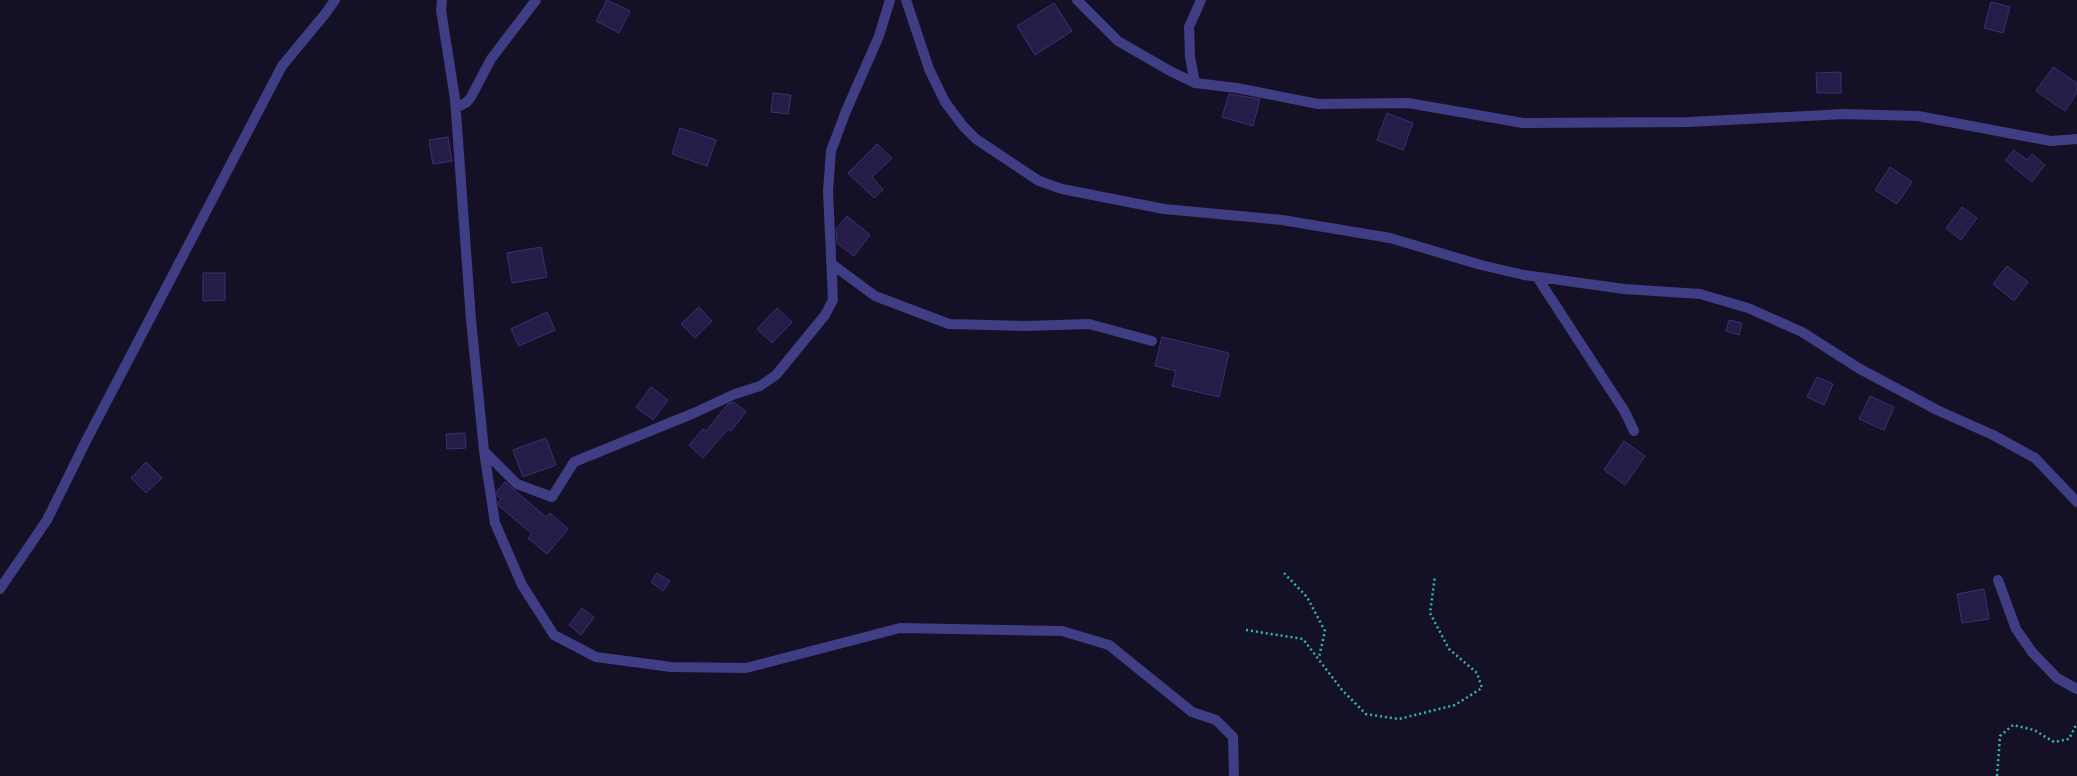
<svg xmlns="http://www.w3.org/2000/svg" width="2077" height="776" font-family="'Golos Text',sans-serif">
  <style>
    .building { fill: #251d47; stroke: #3c3072 }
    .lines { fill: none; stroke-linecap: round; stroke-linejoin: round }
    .path { stroke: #35b5ab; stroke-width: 2.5; stroke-dasharray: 2 3; stroke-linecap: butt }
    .minor { stroke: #3f3e84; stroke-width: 10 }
  </style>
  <rect width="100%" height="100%" fill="#141127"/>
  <path class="building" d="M607,0L630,11L619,33L596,21Z
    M1991,2L2010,7L2003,33L1984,28Z
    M1054,3L1072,31L1035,55L1017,26Z
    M2053,67L2077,83V93L2065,111L2036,91Z
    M1841,72V93H1817L1816,73Z
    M773,93L791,95L788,114L771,112Z
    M1229,94L1260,99L1253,126L1222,117Z
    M1387,113L1413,123L1403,150L1377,140Z
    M680,128L716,140L707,166L672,154Z
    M448,137L452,161L433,164L429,140Z
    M877,144L892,158L872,177L883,190L874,198L848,173Z
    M2014,150L2027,160L2032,154L2045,165L2032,182L2005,160Z
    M1890,167L1912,182L1897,204L1875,190Z
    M1962,207L1977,218L1961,240L1946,228Z
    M847,216L870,235L854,256L837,243L836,229Z
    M541,247L547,277L512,283L507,253Z
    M2007,266L2028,282L2014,301L1993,284Z
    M203,273H225V300L203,301Z
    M699,307L712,321L695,338L681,324Z
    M777,308L792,322L772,343L757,329Z
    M547,312L555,330L519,346L511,329Z
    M1729,320L1742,323L1739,335L1726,331Z
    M1162,337L1229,353L1219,397L1172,386L1176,371L1155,366Z
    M1817,377L1833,384L1824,405L1807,397Z
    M651,387L668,400L653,420L636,407Z
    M1870,396L1894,407L1884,430L1859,419Z
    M734,402L746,412L731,431L728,429L703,458L689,445L703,429L706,431L728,404Z
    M465,433L466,448L447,449L446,434Z
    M546,438L556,465L523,477L513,450Z
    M1624,441L1645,456L1625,485L1604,470Z
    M146,462L162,478L146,493L131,478Z
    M505,482L546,517L550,513L568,529L547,554L528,538L532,534L499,506L498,502L501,499L497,496V491Z
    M657,573L670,581L663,591L651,582Z
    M1984,589L1989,619L1962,623L1957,594Z
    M582,608L594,617L581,635L569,625Z"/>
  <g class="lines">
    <path class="path" d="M1284,573L1307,597L1325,631L1319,657
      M1246,630L1303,639L1342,690L1366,714L1399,719L1455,705L1482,688L1477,673L1449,649L1430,613L1435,576
      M1997,776L2000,736L2013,725L2034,730L2054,742L2069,739L2077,723"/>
    <path class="minor" d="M442,0L441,10L455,99L471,320L484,451L495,523L522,585L554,635L596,657L671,667L746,668L900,628L1062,631L1109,645L1192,712L1216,720L1233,737L1234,776
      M906,0L929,69L945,102L963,126L976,139L1039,181L1062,189L1164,209L1282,220L1390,238L1481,265L1524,275L1624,289L1700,294L1748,308L1802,332L1860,369L1937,410L1993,435L2035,458L2077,502
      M1077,0L1118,41L1170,71L1195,83L1237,88L1318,104L1408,103L1523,123L1689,122L1844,114L1918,116L2051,141L2077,139
      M1195,83L1190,57L1189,27L1201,0
      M456,108L467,102L471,97L491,59L536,0
      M833,265L875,296L949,324L1024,326L1089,324L1152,341
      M1537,277L1625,412L1634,431
      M484,451L517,484L552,497L574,462L694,413L735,394L760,386L776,375L825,315L833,300L828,191L831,151L846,111L879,36L890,0
      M1998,580L2016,629L2032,652L2057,678L2077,689
      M0,589L47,520L86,441L282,66L325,14L335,0"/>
  </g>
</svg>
